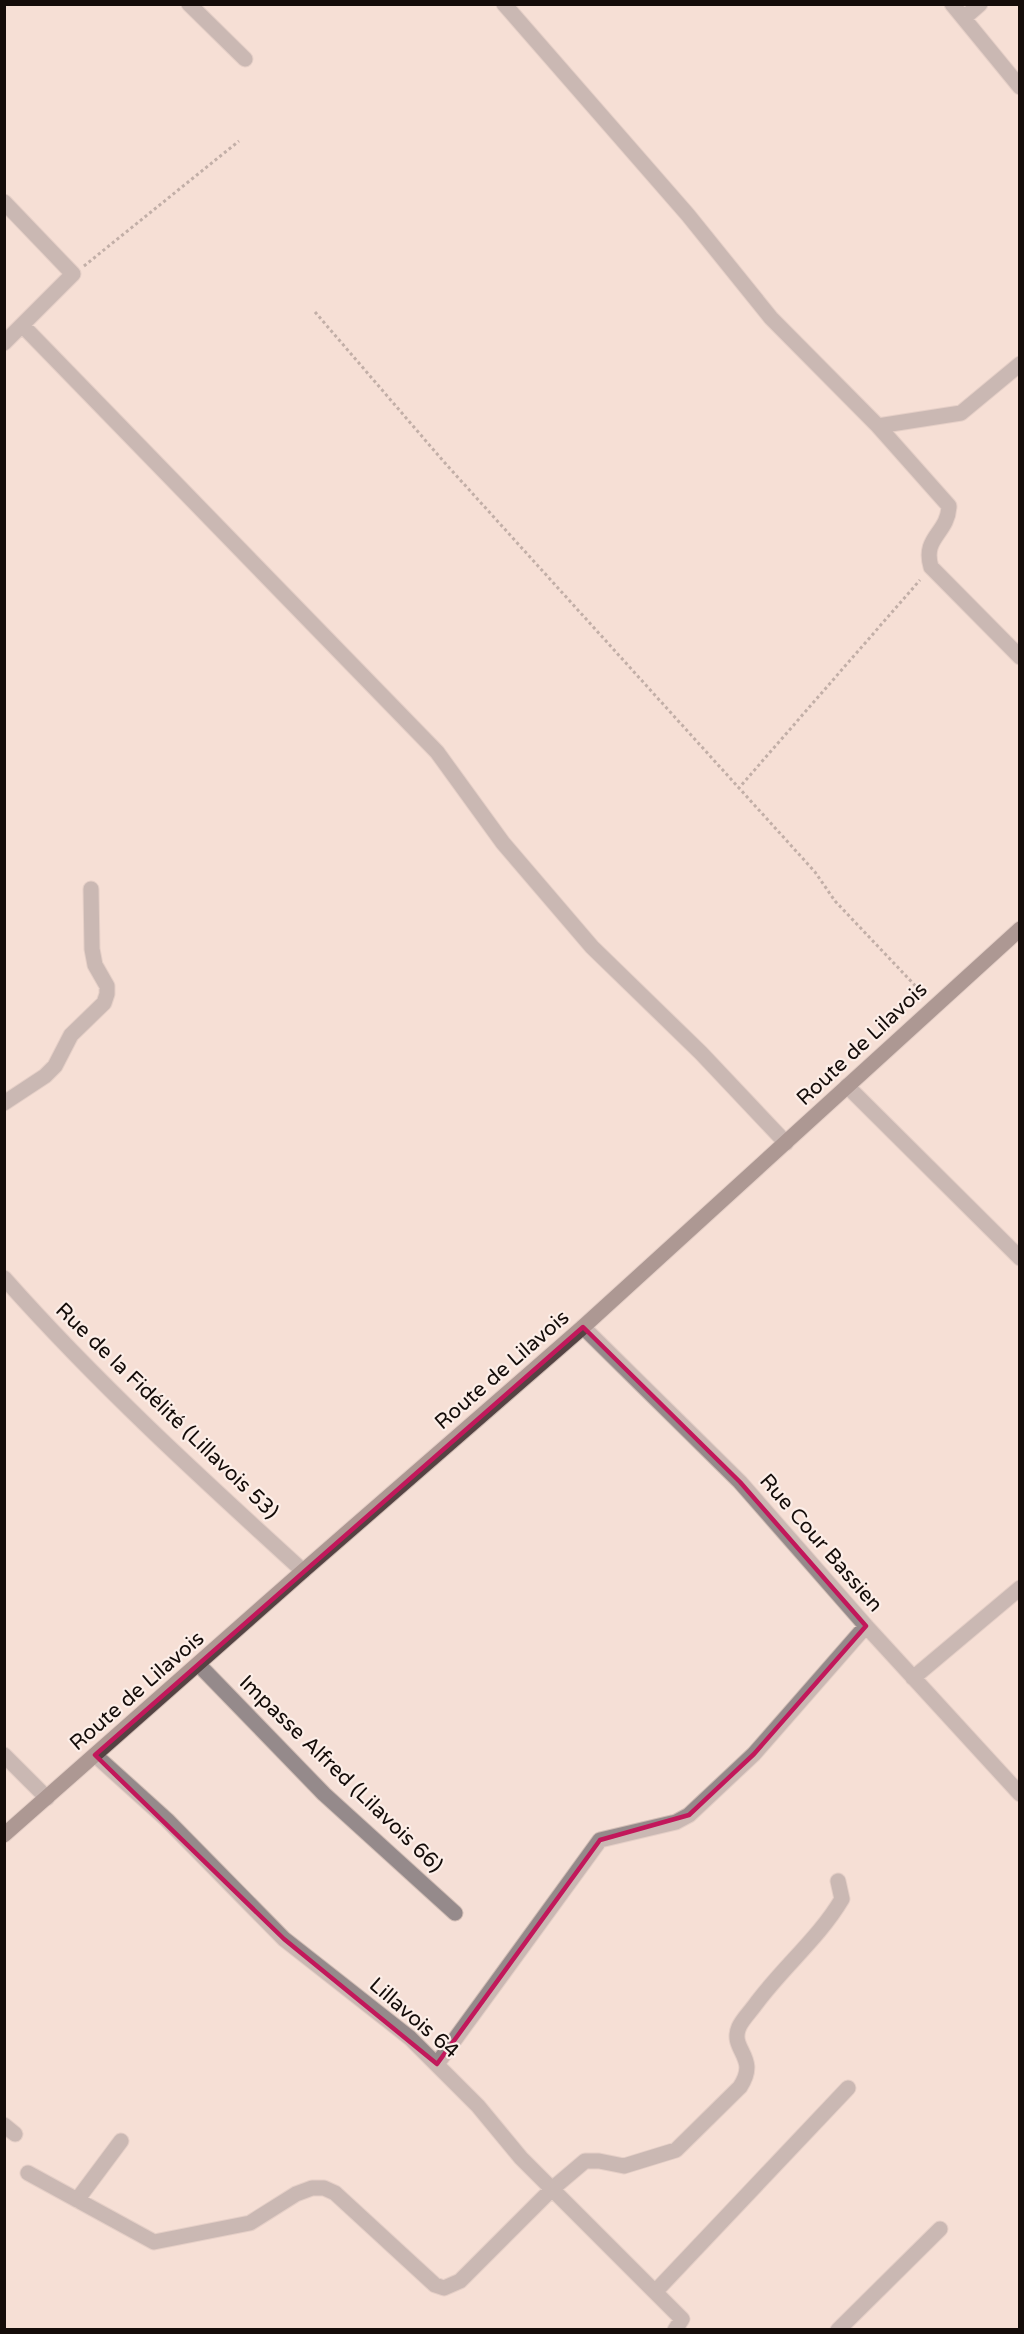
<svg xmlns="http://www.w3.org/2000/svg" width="1024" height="2334" font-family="'Varela Round',sans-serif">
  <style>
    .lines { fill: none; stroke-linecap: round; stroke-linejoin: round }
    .minor-casing { stroke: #d1bdb5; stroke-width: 17 }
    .major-casing { stroke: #d1bdb5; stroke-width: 17 }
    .path { stroke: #84756f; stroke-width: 3; stroke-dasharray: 3 3; stroke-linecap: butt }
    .minor { stroke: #958a8b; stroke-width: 15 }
    .major { stroke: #544343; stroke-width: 15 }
    .marked { fill: none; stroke: #c2185b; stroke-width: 4.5; stroke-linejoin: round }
    .labels { text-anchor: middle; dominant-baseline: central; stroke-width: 4.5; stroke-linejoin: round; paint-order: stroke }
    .street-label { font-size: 21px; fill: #140c09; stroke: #fceee8 }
  </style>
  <rect width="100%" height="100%" fill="#f5dfd6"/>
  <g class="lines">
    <g class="minor-casing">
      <path id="minor" d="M189,4L245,59
        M504,4L688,215L771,318L878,426L949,506C948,534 922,537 931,567L1020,657
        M952,4L1020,87
        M964,18L980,4
        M4,202L73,274L4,343
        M23,326L437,752L503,843L592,947L701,1053L786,1143
        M878,426L961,413L1020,364
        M847,1086L1020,1258
        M4,1103L45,1076L55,1066L71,1035L104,1003L107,994V986L95,965L92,949L91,889
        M4,1278C97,1383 200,1477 303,1571
        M583,1327L740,1482L866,1626L1020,1794
        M199,1665L324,1794L455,1913
        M913,1678L1020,1588
        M4,1755L47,1798
        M95,1755L167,1820L284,1939L410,2038L478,2106L521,2158L682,2319L675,2330
        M437,2064L600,1840L676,1822L689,1815L754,1754L866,1626
        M4,2125L15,2134
        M28,2173L154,2242L250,2223L296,2194L312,2188H324L335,2193L435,2285L444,2288L460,2281L552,2189L585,2161H599L624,2166L676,2150L740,2087C760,2057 729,2050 739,2027C742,2020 750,2012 755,2005C782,1968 819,1938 842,1899L838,1881
        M77,2200L121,2141
        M655,2292L848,2088
        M838,2330L940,2229"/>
    </g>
    <g class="major-casing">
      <path id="major" d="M4,1835L303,1571L583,1327L1020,929"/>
    </g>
    <path class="path" d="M84,266L239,141
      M315,312L444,462L815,872L835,901L925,996
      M738,789L920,580"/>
    <use href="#minor" class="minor"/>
    <use href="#major" class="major"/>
  </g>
  <path d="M0 0H1024V2334H0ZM583,1327L740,1482L866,1626L754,1754L689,1815L600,1840L437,2064L284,1939L95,1755Z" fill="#f5dfd6" fill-opacity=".55" fill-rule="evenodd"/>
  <path class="marked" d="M583,1327L740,1482L866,1626L754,1754L689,1815L600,1840L437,2064L284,1939L95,1755Z"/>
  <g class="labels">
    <g class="street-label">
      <text transform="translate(862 1044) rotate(-43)">Route de Lilavois</text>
      <text transform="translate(502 1370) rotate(-41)">Route de Lilavois</text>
      <text transform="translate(167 1411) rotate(44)">Rue de la Fidélité (Lillavois 53)</text>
      <text transform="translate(821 1543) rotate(49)">Rue Cour Bassien</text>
      <text transform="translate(137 1691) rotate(-41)">Route de Lilavois</text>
      <text transform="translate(341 1774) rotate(44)">Impasse Alfred (Lilavois 66)</text>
      <text transform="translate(414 2018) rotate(41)">Lillavois 64</text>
    </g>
  </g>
  <rect width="1024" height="2334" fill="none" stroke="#140c09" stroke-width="12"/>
</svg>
